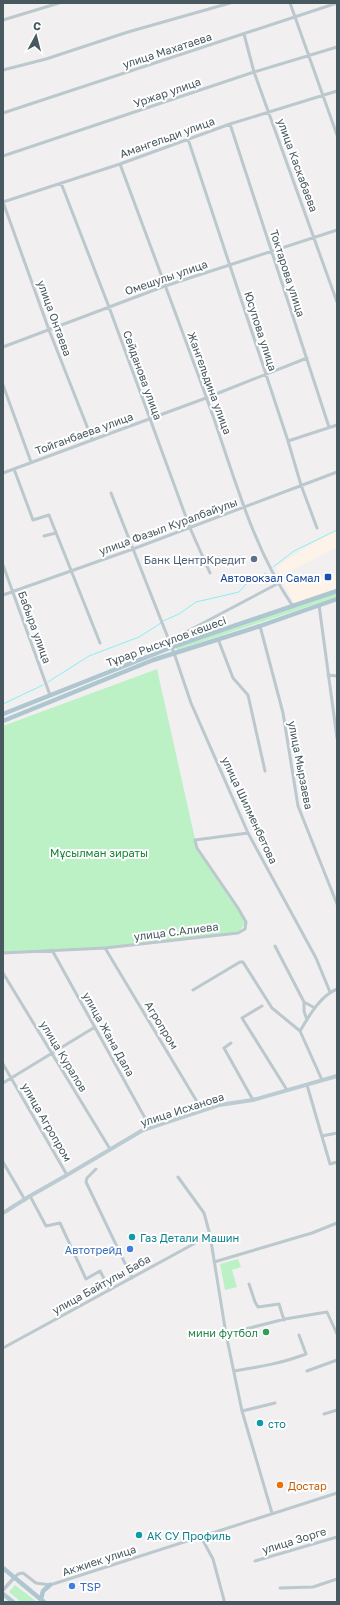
<svg xmlns="http://www.w3.org/2000/svg" width="340" height="1605" font-family="'Golos Text',sans-serif">
  <style>
    .commercial { fill: #fdf3e9 }
    .green { fill: #bcf1c6 }
    .lines { fill: none; stroke-linecap: round; stroke-linejoin: round }
    .stream { stroke: #88eff0; stroke-width: 1 }
    .minor { stroke: #bbc8cd; stroke-width: 3 }
    .tertiary { stroke: #bbc8cd; stroke-width: 3.5 }
    .secondary { stroke: #bacbd2; stroke-width: 4 }
    .primary { stroke: #aec6cf; stroke-width: 4.5 }
    .service-dot { fill: #5c6f8a; stroke: #fff; stroke-width: 1.5 }
    .transit-dot { fill: #1a4fb4; stroke: #fff; stroke-width: 1.5 }
    .culture-dot { fill: #0f9aa8; stroke: #fff; stroke-width: 1.5 }
    .shop-dot { fill: #3f7fe0; stroke: #fff; stroke-width: 1.5 }
    .leisure-dot { fill: #2e9e5b; stroke: #fff; stroke-width: 1.5 }
    .food-dot { fill: #e8710a; stroke: #fff; stroke-width: 1.5 }
    .labels { text-anchor: middle; dominant-baseline: central; stroke-width: 4; stroke-linejoin: round; paint-order: stroke }
    .street-label { font-size: 11px; fill: #47585e; stroke: #fff }
    .service-label { font-size: 11px; fill: #4e5e75; stroke: #fff; text-anchor: end }
    .transit-label { font-size: 11px; fill: #164399; stroke: #fff; text-anchor: end }
    .park-label { font-size: 11px; fill: #138334; stroke: #fff }
    .culture-label { font-size: 11px; fill: #0d838f; stroke: #fff; text-anchor: start }
    .shop-label { font-size: 11px; fill: #366cbe; stroke: #fff; text-anchor: end }
    .leisure-label { font-size: 11px; fill: #27864d; stroke: #fff; text-anchor: end }
    .food-label { font-size: 11px; fill: #c56008; stroke: #fff; text-anchor: start }
  </style>
  <rect width="100%" height="100%" fill="#f2eff0"/>
  <path class="commercial" d="M337,530V547L291,571L299,585L333,573L337,577V591L295,604L276,567L312,544Z"/>
  <path class="green" d="M337,593V597L177,650L176,648Z
    M157,669L197,848L246,922L238,933L105,948L3,953V726Z
    M238,1259L241,1267L232,1270L237,1287L225,1290L220,1264Z
    M15,1585L37,1602H21L9,1592Z"/>
  <g class="lines">
    <path class="stream" d="M273,567L294,551L337,530
      M163,621L179,614L196,602L239,592L246,584L266,573
      M48,682L89,656L139,637L161,623
      M3,704L43,685"/>
    <path class="minor" d="M290,3L337,135
      M3,20L59,3
      M244,34L254,72L337,302
      M3,70L46,59L128,32L230,3
      M3,113L337,3
      M230,124L329,427
      M188,139L288,441L301,485L317,528
      M3,156L254,72L337,47
      M120,164C151,248 183,332 213,416C235,480 254,549 292,605
      M61,183L109,307L190,528L210,573
      M3,202L120,164L230,124L337,91
      M3,202L49,330L92,439
      M3,347L165,286L337,230
      M3,385L31,462
      M288,441L337,425
      M14,469L33,520L49,515L100,643
      M3,473L206,398L307,358
      M111,493L174,653L191,703L248,833L316,958L330,992
      M44,536L56,533
      M3,565L50,695
      M3,595L133,549L337,472
      M319,605L337,738
      M260,626L283,713L298,806L337,904
      M218,639L233,678L248,695L265,771
      M169,641L277,584
      M328,675L337,676
      M275,946L304,1002L315,1008
      M105,948L202,1110
      M52,950L150,1127
      M3,953L105,948L238,933L245,929L246,922L238,908L197,848L195,840L248,833
      M3,973L110,1149
      M193,990L240,962H243L272,1008L300,1031
      M304,1002V1011L307,1020
      M262,1006L242,1018L287,1090
      M231,1043L224,1048L253,1100
      M3,1064L67,1175
      M322,1080L300,1031C309,1016 320,996 337,989
      M3,1083L95,1027
      M307,1085L330,1164L337,1162
      M322,1136L337,1133
      M3,1162L25,1200
      M96,1169L87,1178L86,1182L132,1278
      M178,1177L204,1213L210,1235
      M30,1196L46,1226L60,1223L86,1279L100,1271L110,1290
      M214,1262L312,1233L337,1223
      M249,1284L255,1302L258,1307L279,1304L284,1320
      M226,1334L285,1319L327,1312L337,1334
      M3,1348L210,1235L226,1334L242,1411L272,1513
      M234,1371C259,1367 283,1363 306,1354L299,1335
      M307,1371L337,1360
      M242,1411L275,1403
      M324,1414L337,1410
      M201,1537L213,1559L224,1600
      M255,1561L337,1537
      M14,1578L18,1574L23,1573L36,1583L50,1585L337,1493
      M280,1588L313,1587L337,1579"/>
    <path class="tertiary" d="M3,1590L14,1578"/>
    <path class="secondary" d="M3,1213L30,1196L67,1175L143,1130L219,1105L253,1100L337,1076"/>
    <path class="primary" d="M3,714L172,647L337,591
      M3,721L153,660L260,626L337,599
      M3,1568L44,1602
      M3,1594L13,1602
      M41,1599L43,1591L50,1585"/>
  </g>
  <circle class="service-dot" cx="254" cy="559" r="4"/>
  <rect class="transit-dot" x="324" y="573" width="8" height="8" rx="2"/>
  <g class="culture-dot">
    <circle cx="132" cy="1237" r="4"/>
    <circle cx="260" cy="1423" r="4"/>
    <circle cx="139" cy="1535" r="4"/>
  </g>
  <g class="shop-dot">
    <circle cx="130" cy="1249" r="4"/>
    <circle cx="72" cy="1586" r="4"/>
  </g>
  <circle class="leisure-dot" cx="266" cy="1332" r="4"/>
  <circle class="food-dot" cx="280" cy="1485" r="4"/>
  <g class="labels">
    <g class="street-label">
      <text transform="translate(167 50) rotate(-18)">улица Махатаева</text>
      <text transform="translate(167 92) rotate(-19)">Уржар улица</text>
      <text transform="translate(167 137) rotate(-20)">Амангельди улица</text>
      <text transform="translate(298 165) rotate(70)">улица Каскабаева</text>
      <text transform="translate(288 273) rotate(72)">Токтарова улица</text>
      <text transform="translate(166 277) rotate(-19)">Омешулы улица</text>
      <text transform="translate(55 318) rotate(70)">улица Онтаева</text>
      <text transform="translate(261 331) rotate(72)">Юсупова улица</text>
      <text transform="translate(143 375) rotate(70)">Сейданова улица</text>
      <text transform="translate(210 383) rotate(70)">Жангельдина улица</text>
      <text transform="translate(84 433) rotate(-20)">Тойганбаева улица</text>
      <text transform="translate(168 526) rotate(-20)">улица Фазыл Куралбайулы</text>
      <text transform="translate(35 627) rotate(70)">Бабыра улица</text>
      <text transform="translate(166 641) rotate(-20)">Тұрар Рыскұлов көшесі</text>
      <text transform="translate(301 765) rotate(79)">улица Мырзаева</text>
      <text transform="translate(250 810) rotate(65)">улица Шилменбетова</text>
      <text transform="translate(176 931) rotate(-7)">улица С.Алиева</text>
      <text transform="translate(162 1025) rotate(59)">Агропром</text>
      <text transform="translate(109 1034) rotate(61)">улица Жана Дала</text>
      <text transform="translate(64 1056) rotate(59)">улица Куралов</text>
      <text transform="translate(182 1109) rotate(-18)">улица Исханова</text>
      <text transform="translate(47 1122) rotate(60)">улица Агропром</text>
      <text transform="translate(101 1284) rotate(-29)">улица Байтулы Баба</text>
      <text transform="translate(294 1540) rotate(-17)">улица Зорге</text>
      <text transform="translate(99 1560) rotate(-18)">Акжиек улица</text>
    </g>
    <g class="service-label">
      <text x="246" y="559">Банк ЦентрКредит</text>
    </g>
    <g class="transit-label">
      <text x="320" y="577">Автовокзал Самал</text>
    </g>
    <g class="park-label">
      <text x="99" y="852">Мұсылман зираты</text>
    </g>
    <g class="culture-label">
      <text x="140" y="1237">Газ Детали Машин</text>
      <text x="268" y="1423">сто</text>
      <text x="147" y="1535">АК СУ Профиль</text>
    </g>
    <g class="shop-label">
      <text x="122" y="1249">Автотрейд</text>
      <text x="80" y="1586" text-anchor="start">TSP</text>
    </g>
    <g class="leisure-label">
      <text x="258" y="1332">мини футбол</text>
    </g>
    <g class="food-label">
      <text x="288" y="1485">Достар</text>
    </g>
  </g>
  <rect width="340" height="1605" fill="none" stroke="#47585e" stroke-width="8"/>
  <g transform="translate(36 36) rotate(7)" stroke="#ffffff" stroke-width="3" paint-order="stroke">
  <path d="M0-3L7 15L0 10L-7 15Z" fill="#47585e"/>
  <text y="-6" font-size="11" font-weight="bold" text-anchor="middle" fill="#47585e">С</text>
  </g>
</svg>
